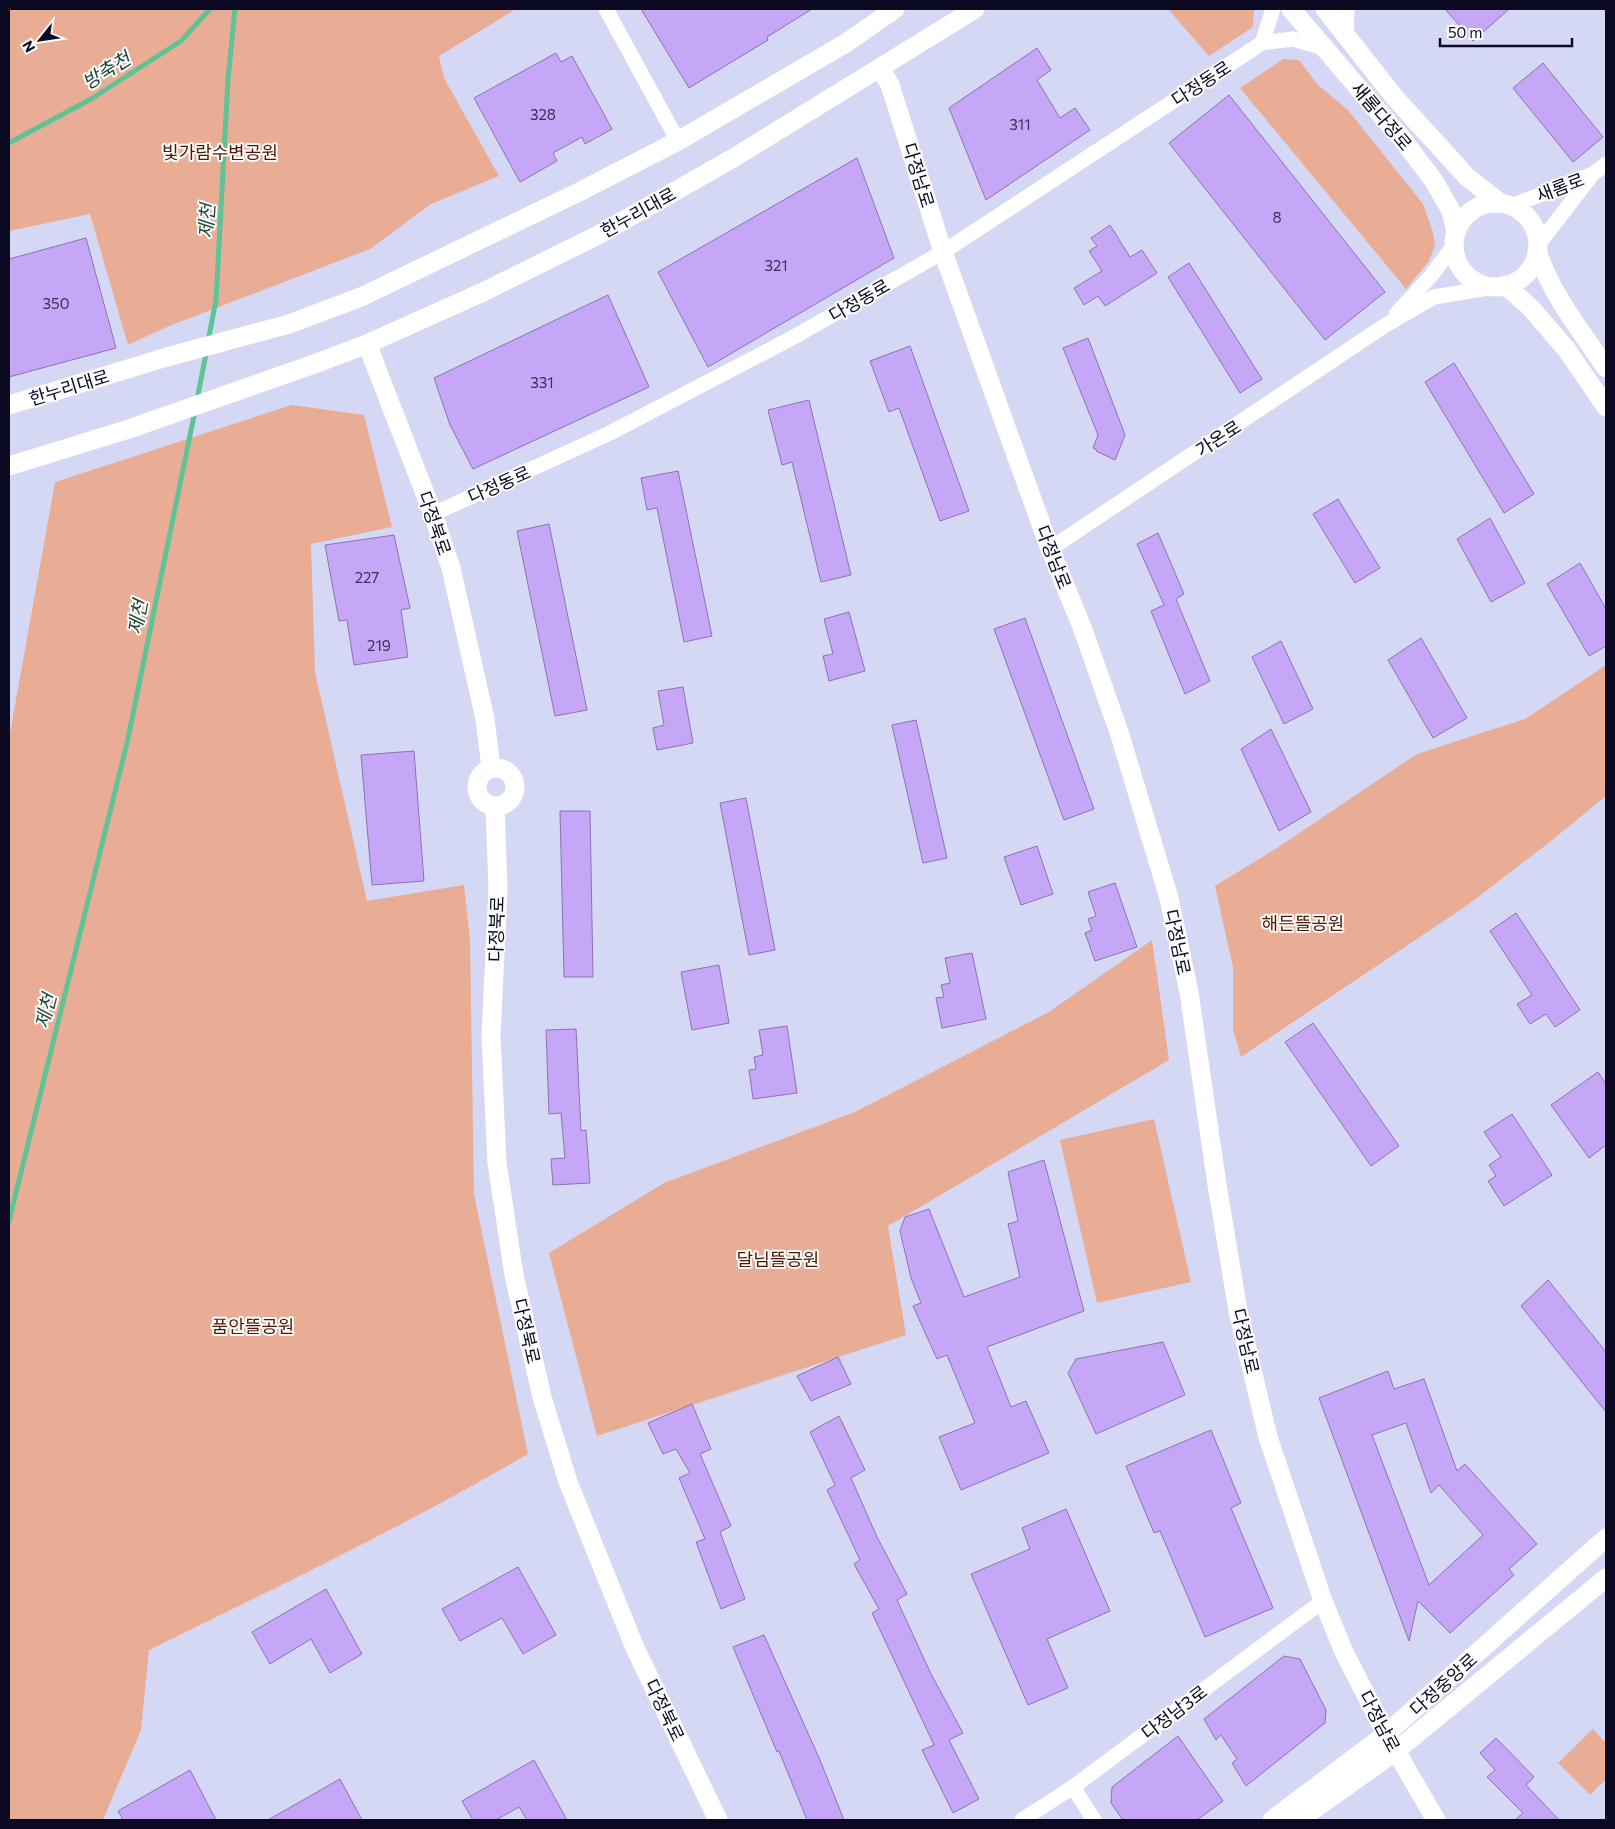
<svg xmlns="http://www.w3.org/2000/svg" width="1615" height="1829" font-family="Commissioner,'Noto Sans KR',sans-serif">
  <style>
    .green { fill: #e9ad96 }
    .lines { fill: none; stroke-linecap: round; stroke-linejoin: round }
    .stream { stroke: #5fc396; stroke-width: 5 }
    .building { fill: #c6a6f7; stroke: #8c73b2; fill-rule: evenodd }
    .minor { stroke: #fff; stroke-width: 15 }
    .tertiary { stroke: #fff; stroke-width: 19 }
    .labels { text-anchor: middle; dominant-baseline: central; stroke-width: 4; stroke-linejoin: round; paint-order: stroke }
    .number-label { font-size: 15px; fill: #3a3157 }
    .street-label { font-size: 18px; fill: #0c0a22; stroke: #fbfbfb }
    .park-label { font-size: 18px; fill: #4f1901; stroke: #fbfbfb }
    .water-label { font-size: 19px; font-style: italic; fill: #1c4734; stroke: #fbfbfb }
  </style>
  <rect width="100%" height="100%" fill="#d5d8f4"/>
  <path class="green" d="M9,9H516L439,56L444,78L499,176L431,204L370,249L169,326L128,345L90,214L9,231Z
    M1168,9H1254L1253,27L1209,56Z
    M1283,59L1299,60L1318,85L1348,110L1423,204L1433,232L1435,245L1429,261L1406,289L1240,88Z
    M292,405L364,415L392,527L311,544L315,672L367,901L464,885L470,939L474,1194L528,1454C405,1526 277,1587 149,1650L141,1730L103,1820H9V739L55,482Z
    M1606,665V796L1551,841L1469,904L1241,1057L1233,1029V967L1215,886L1277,848L1417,754L1525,719Z
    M1152,940L1169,1060L888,1226L906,1335L597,1436L549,1253L664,1183L855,1112L1049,1012Z
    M1154,1119L1191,1282L1097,1303L1060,1140Z
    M1593,1729L1606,1743V1779L1590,1795L1558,1763Z"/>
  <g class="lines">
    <path class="stream" d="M9,143L91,99L181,41L210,9
      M208,341L216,300L228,79L235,9
      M197,400L207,349
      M9,1221L127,743L195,411"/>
  </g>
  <path class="building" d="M641,9H812L767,37L768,40L689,88Z
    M1445,9H1509L1473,41Z
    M1037,48L1051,70L1037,80L1060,118L1075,108L1090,130L986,200L949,108Z
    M556,53L561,62L572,56L612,129L585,144L582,137L553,153L557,161L520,182L474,98Z
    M1543,63L1603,137L1573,162L1513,88Z
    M1229,95L1385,292L1325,340L1169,143Z
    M857,158L894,258L708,367L658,272Z
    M1110,225L1130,257L1142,250L1157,273L1105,306L1098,296L1084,305L1074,288L1102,271L1089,251L1097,246L1091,238Z
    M86,238L116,348L9,377V259Z
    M1189,263L1262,379L1240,393L1168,277Z
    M608,295L649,387L473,469L450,425L434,378Z
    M1088,338L1125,435L1115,460L1096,451L1097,450L1093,448L1098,435L1063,348Z
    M910,346L969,511L940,521L899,408L889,412L870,361Z
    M1454,363L1534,494L1504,513L1425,382Z
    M809,400L851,575L821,582L792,462L782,465L768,410Z
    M678,471L712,636L684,642L657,508L647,510L641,478Z
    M1338,499L1380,568L1355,583L1313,514Z
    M1490,518L1525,583L1491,602L1457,539Z
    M549,524L587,710L555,716L517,531Z
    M1158,533L1184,594L1176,599L1210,681L1185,694L1151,611L1164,605L1137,544Z
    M394,535L410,608L401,610L408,657L354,665L347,620L339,621L325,545Z
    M1580,563L1606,609V646L1589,656L1547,584Z
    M849,612L865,671L829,681L823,656L833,654L824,619Z
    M1025,618L1094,809L1064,820L994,629Z
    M1421,638L1467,718L1433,738L1388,660Z
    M1281,641L1313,709L1284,724L1252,657Z
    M683,687L693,743L657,750L653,728L664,725L658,691Z
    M916,720L947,858L923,863L892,725Z
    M1271,729L1311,812L1279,831L1241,749Z
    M414,751L424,881L372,885L361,755Z
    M746,798L775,950L749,955L720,803Z
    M560,811H590L593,977H564Z
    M1037,846L1053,894L1021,905L1004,857Z
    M1115,883L1137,947L1095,961L1085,933L1092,930L1088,919L1096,916L1088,892Z
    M1516,913L1580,1010L1555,1027L1546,1014L1530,1024L1517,1004L1532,995L1490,931Z
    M972,953L986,1019L942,1028L936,998L944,997L941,985L950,983L945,958Z
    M719,965L729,1023L692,1030L681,972Z
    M1313,1023L1399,1146L1371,1166L1285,1042Z
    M787,1026L797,1093L753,1099L749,1070L756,1069L754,1057L763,1055L759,1030Z
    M576,1029L581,1131L586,1130L590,1183L553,1185L551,1159L565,1158L561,1113L549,1114L546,1030Z
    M1598,1072L1606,1084V1145L1589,1158L1551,1105Z
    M1512,1114L1552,1175L1504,1206L1488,1181L1496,1176L1489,1165L1501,1157L1484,1132Z
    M1044,1160L1084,1311L987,1347L1011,1407L1026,1401L1049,1453L961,1490L939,1437L975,1423L947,1355L937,1359L913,1306L921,1303L911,1278L900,1231L905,1217L929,1209L964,1297L1020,1277L1008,1224L1018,1221L1008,1172Z
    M1548,1280L1606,1352V1412L1521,1306Z
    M1163,1342L1185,1395L1096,1434L1068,1373L1076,1359Z
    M838,1357L851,1384L811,1401L797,1376Z
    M1388,1371L1394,1389L1424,1379L1457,1471L1465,1464L1537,1544L1509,1569L1514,1575L1450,1633L1418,1601L1409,1641L1319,1398ZM1406,1423L1431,1493L1439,1485L1483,1535L1429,1585L1372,1435Z
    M692,1404L711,1449L700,1454L731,1526L720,1532L745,1599L721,1609L696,1542L705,1539L679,1478L690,1473L676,1449L663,1454L648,1423Z
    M839,1416L865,1470L851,1478L877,1537L907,1594L897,1600L931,1674L963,1733L949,1740L979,1799L953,1813L922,1750L934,1745L872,1613L879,1609L854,1564L860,1560L827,1490L835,1485L810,1432Z
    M1211,1430L1241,1503L1231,1508L1273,1608L1205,1637L1160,1531L1154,1533L1126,1466Z
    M1066,1509L1110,1611L1047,1639L1068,1688L1028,1705L971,1574L1030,1549L1022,1528Z
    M518,1567L556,1635L523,1654L502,1618L460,1641L442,1609Z
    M326,1589L362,1654L330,1673L311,1639L270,1664L252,1632Z
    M764,1635L820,1760L844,1820H807L779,1751L777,1752L733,1647Z
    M1284,1656L1300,1659L1326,1710L1325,1723L1246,1786L1232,1763L1237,1759L1221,1735L1216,1740L1204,1719Z
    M1178,1736L1223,1801L1197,1820H1123L1111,1803L1112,1787Z
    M1496,1738L1534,1777L1526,1785L1559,1820H1515L1523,1813L1487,1777L1495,1770L1480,1753Z
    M534,1760L567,1820H527L519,1807L496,1820H473L462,1801Z
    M190,1770L216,1820H123L118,1811Z
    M340,1779L362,1820H268Z"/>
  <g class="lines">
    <path class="minor" d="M606,9L678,141
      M1346,36L1347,9
      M1262,43L1273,9
      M1511,206L1593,174L1606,164
      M1538,245L1592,175
      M1396,314L1431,276L1454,245
      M433,514L610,433L792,338L943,252L1262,43L1293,39L1324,48
      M1050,549L1384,326L1434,297L1495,287
      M1073,1787L1094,1820
      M1022,1820L1073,1787L1323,1601"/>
    <path class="tertiary" d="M1291,9L1403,140L1434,181L1451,211L1456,232
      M1325,9L1396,99L1439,146L1467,177L1500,203
      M880,68L890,85L943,252L1050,549L1082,627L1119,732L1169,898L1189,992L1217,1185L1238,1311L1268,1437L1323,1601L1344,1652L1386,1734L1436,1820
      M1454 245a42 42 0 1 1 84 0a42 42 0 1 1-84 0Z
      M1537,251C1551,294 1581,331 1606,368
      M1505,285L1531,308L1567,350L1606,407
      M367,344L433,514L451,568L485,719L491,768
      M9,405L167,357L289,324L361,297L579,192L678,141L846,43L895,9
      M9,466L129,429L317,363L367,344L483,292L598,235L735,157L975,9
      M477 787a19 19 0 1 1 38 0a19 19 0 1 1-38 0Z
      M495,806L498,888L491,1037L497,1163L514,1275L542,1397L568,1482L635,1648L718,1820
      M1272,1820L1386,1734L1606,1538
      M1299,1820L1396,1751L1606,1578"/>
  </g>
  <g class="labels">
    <g class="number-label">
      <text x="543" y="114">328</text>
      <text x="1020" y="124">311</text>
      <text x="1277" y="217">8</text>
      <text x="776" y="265">321</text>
      <text x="56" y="303">350</text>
      <text x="542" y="382">331</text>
      <text x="367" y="577">227</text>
      <text x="379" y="645">219</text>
    </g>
    <g class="street-label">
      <text transform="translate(1201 83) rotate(-33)">다정동로</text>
      <text transform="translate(1382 116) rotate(50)">새롬다정로</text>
      <text transform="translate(919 175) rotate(73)">다정남로</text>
      <text transform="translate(1560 187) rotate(-21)">새롬로</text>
      <text transform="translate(638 212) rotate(-29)">한누리대로</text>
      <text transform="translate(859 300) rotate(-30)">다정동로</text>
      <text transform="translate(69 387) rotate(-17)">한누리대로</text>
      <text transform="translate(1218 438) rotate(-33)">가온로</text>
      <text transform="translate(499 484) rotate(-24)">다정동로</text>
      <text transform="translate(435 523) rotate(71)">다정북로</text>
      <text transform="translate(1054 557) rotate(69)">다정남로</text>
      <text transform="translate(496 929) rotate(-88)">다정북로</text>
      <text transform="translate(1178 942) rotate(78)">다정남로</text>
      <text transform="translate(527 1331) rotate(77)">다정북로</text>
      <text transform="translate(1246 1341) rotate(77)">다정남로</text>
      <text transform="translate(1443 1684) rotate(-42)">다정중앙로</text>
      <text transform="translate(665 1710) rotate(64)">다정북로</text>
      <text transform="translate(1174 1712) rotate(-37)">다정남3로</text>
      <text transform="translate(1380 1721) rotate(62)">다정남로</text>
    </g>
    <g class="park-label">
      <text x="220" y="152">빛가람수변공원</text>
      <text x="1303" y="923">해든뜰공원</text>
      <text x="778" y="1259">달님뜰공원</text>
      <text x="253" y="1326">품안뜰공원</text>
    </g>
    <g class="water-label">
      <text transform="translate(106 70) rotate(-32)">방축천</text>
      <text transform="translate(206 221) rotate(-86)">제천</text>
      <text transform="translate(137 617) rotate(-79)">제천</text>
      <text transform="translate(45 1011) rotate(-76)">제천</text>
    </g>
  </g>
  <rect width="1615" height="1829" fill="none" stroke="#0c0a22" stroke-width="20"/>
  <g transform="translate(40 40) rotate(240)" stroke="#fbfbfb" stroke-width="4" paint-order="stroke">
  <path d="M0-4L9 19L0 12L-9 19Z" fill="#0c0a22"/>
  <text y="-8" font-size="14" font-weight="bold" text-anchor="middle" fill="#0c0a22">N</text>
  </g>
  <path d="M1440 38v8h132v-8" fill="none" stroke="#0c0a22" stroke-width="2.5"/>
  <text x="1448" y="38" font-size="15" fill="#0c0a22" stroke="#fbfbfb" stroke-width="4" paint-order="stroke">50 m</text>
</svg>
